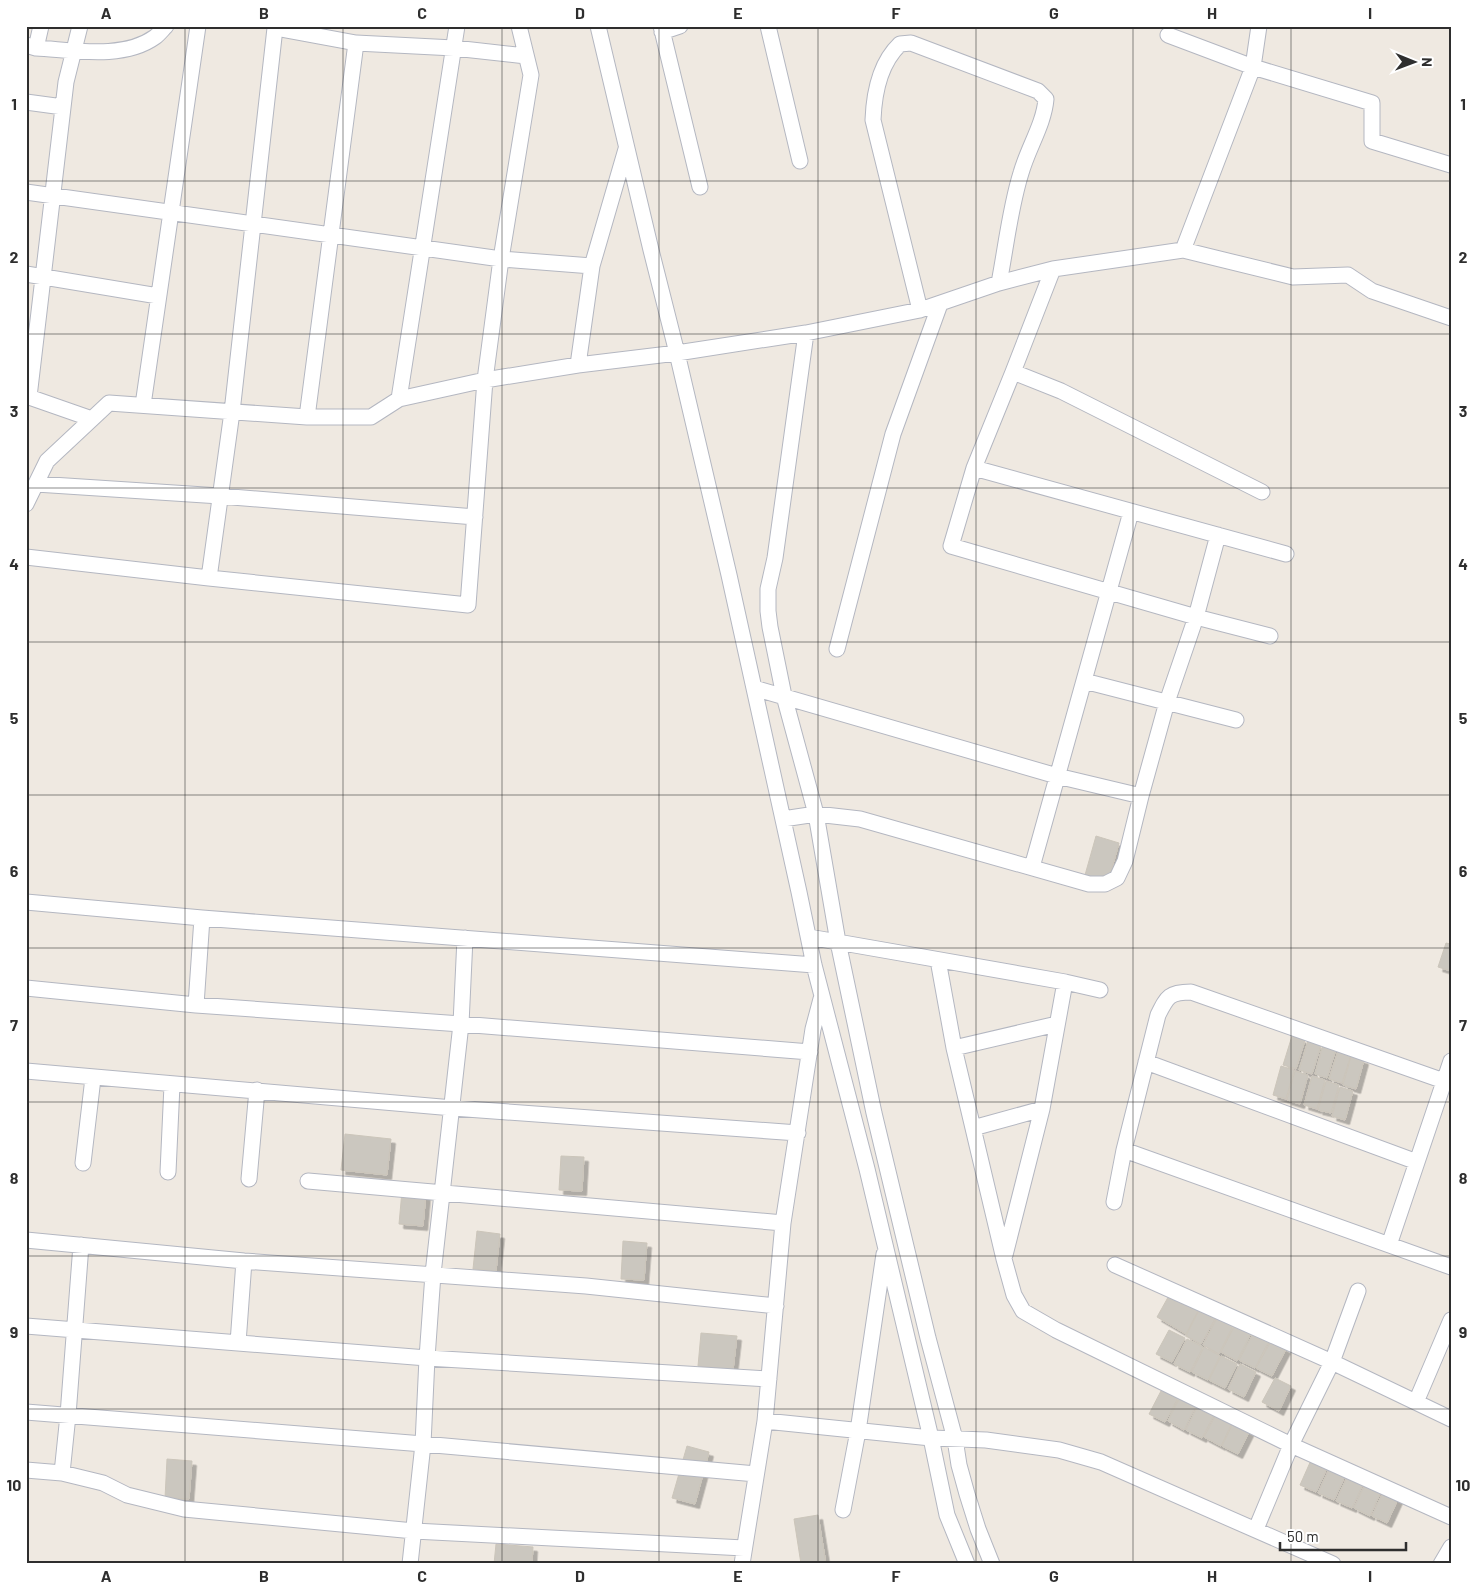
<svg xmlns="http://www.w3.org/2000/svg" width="1477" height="1590" font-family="Barlow,sans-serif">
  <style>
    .building { fill: #cbc7bf; stroke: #cbc5ba; filter: url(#shadow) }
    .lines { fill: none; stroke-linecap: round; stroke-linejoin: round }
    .minor-casing { stroke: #b4b7c1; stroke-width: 17 }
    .minor { stroke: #fff; stroke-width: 15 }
    .grid { fill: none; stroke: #2e2e2e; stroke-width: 1; stroke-opacity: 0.55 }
    .neatline { fill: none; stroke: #2e2e2e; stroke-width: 2 }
    .grid-label { font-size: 16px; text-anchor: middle; font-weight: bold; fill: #2e2e2e }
  </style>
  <defs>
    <filter id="shadow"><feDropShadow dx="4.5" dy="4.5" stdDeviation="0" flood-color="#0004"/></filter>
  </defs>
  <rect width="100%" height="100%" fill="#efe9e1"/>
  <path class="building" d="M1096,836L1119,843L1108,882L1085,875Z
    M1446,943L1451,944V971L1438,967Z
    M1292,1036L1305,1040L1296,1069L1283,1065Z
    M1308,1041L1321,1045L1312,1074L1299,1070Z
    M1323,1045L1336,1049L1327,1078L1315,1074Z
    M1338,1051L1351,1055L1342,1083L1329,1079Z
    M1351,1056L1364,1060L1356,1089L1343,1085Z
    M1281,1066L1294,1070L1286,1099L1273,1095Z
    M1295,1071L1308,1075L1300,1104L1287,1100Z
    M1312,1076L1325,1080L1317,1109L1304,1105Z
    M1326,1081L1339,1085L1331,1113L1318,1110Z
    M1340,1087L1353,1091L1345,1120L1332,1116Z
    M345,1134L391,1139L387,1175L341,1170Z
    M561,1156L584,1157L582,1191L559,1190Z
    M402,1191L426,1193L423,1226L399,1224Z
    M477,1231L500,1234L496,1271L473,1269Z
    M623,1241L647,1243L644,1280L621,1279Z
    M1171,1292L1200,1307L1186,1334L1157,1317Z
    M1200,1308L1216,1317L1201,1344L1186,1336Z
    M1217,1318L1233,1326L1219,1354L1203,1345Z
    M1235,1325L1251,1333L1237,1361L1221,1352Z
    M1169,1330L1185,1338L1172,1362L1156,1354Z
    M1254,1332L1269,1341L1255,1368L1239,1360Z
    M701,1333L737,1336L733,1370L698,1366Z
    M1187,1339L1203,1347L1190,1372L1174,1364Z
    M1271,1341L1286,1349L1272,1376L1256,1368Z
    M1204,1347L1220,1356L1208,1380L1192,1372Z
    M1221,1356L1237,1364L1225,1388L1209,1380Z
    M1240,1364L1256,1372L1244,1397L1228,1389Z
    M1275,1378L1291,1386L1279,1411L1262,1402Z
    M1162,1389L1178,1398L1165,1422L1149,1414Z
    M1180,1397L1196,1405L1184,1430L1168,1421Z
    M1198,1405L1215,1413L1202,1438L1186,1430Z
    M1217,1413L1233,1421L1221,1446L1204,1437Z
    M1234,1421L1250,1430L1238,1454L1222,1446Z
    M687,1446L709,1452L695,1504L672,1498Z
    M1312,1458L1328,1466L1316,1492L1300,1485Z
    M167,1459L192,1461L189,1499L165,1498Z
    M1330,1467L1346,1474L1334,1500L1318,1493Z
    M1348,1475L1364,1482L1352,1508L1336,1501Z
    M1366,1482L1382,1489L1370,1516L1354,1508Z
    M1384,1490L1399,1497L1387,1523L1372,1516Z
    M818,1515L826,1564H801L794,1519Z
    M496,1544L533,1547L532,1564H494Z"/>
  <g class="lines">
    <g class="minor-casing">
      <path id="minor" d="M80,26L66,82L29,397L92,419
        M519,26L531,75L501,259L485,380L578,365L677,353L806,333L920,310L999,283L1053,269L1013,372L974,468L951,546L1196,617L1270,636
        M598,26L651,250L677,353L729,575L799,892L814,965L867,1169L931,1438L947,1515L967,1564
        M661,26L700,187
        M768,26L800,161
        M662,32L680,26
        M1168,35L1253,67L1259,26
        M356,43L275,28L232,412L209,578L468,605L485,380L399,399L457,26
        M26,45L36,48C73,50 123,60 155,37C159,34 162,30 166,26
        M36,48L41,26
        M26,102L63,107
        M26,192L501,259L592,266
        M1183,250L1293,277L1348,275L1372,291L1451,318
        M1053,269L1183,250L1253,67L1372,103V141L1451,165
        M26,274L158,296
        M920,310L873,120C874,93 880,63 900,44L911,43L1038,91L1046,99C1044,124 1028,148 1021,173C1010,208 1006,247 999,283
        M806,333L775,558L768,589V611L770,627L784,696L816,814L838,942L874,1113L928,1338L955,1439L959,1465L967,1494L978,1529L992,1564
        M578,365L592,266L626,149
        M1013,372L1061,391L1262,492
        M399,399L371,417H307L356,43L454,48L526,56
        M143,405L198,26
        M974,468L1286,554
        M36,484L220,496L475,517
        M26,504L47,461L109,403L307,417
        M26,557L209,578
        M837,649L893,434L940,304
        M1084,681L1236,720
        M754,688L1057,776L1141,796
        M783,819L816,814L860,819L1089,884H1105L1117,878L1125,861L1141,796L1167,702L1196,617L1218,535
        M1032,867L1131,512
        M26,902L202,918L814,965
        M809,937L1065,982L1100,990
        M938,960L954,1048L973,1128L1004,1259L1014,1295L1023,1311L1056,1330L1291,1445L1451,1517
        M26,988L196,1005L461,1024L810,1052
        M196,1005L202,918
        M954,1048L1057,1024
        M1146,1062L1417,1162
        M26,1071L453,1108L798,1133
        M973,1128L1042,1109
        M1124,1150L1451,1267
        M83,1163L93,1078
        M168,1172L172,1085
        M249,1179L257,1090
        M308,1181L783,1223
        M1114,1202L1124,1150L1158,1015C1167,997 1169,992 1191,992L1444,1081
        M26,1240L244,1261L586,1286L776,1306
        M1389,1245L1451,1061
        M1005,1255L1042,1109L1065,982
        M1115,1265L1332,1362L1451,1419
        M26,1326L427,1358L769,1379
        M238,1343L244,1261
        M1416,1402L1451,1320
        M26,1412L423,1444L756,1474
        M765,1421L931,1438L986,1440L1059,1450L1101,1462L1333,1564
        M26,1470L62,1473L103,1483L127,1495L184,1509L414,1531L744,1548
        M62,1473L68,1415L81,1245
        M843,1510L858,1431L884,1254
        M1256,1529L1291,1445L1332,1362L1358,1291
        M410,1564L423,1444L427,1358L433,1274L461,1024L465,938
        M742,1564L765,1421L783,1223L813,1029L821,999
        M1441,1564L1451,1547"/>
    </g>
    <use href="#minor" class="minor"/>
  </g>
  <path class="grid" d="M185,26V1564M343,26V1564M502,26V1564M659,26V1564M818,26V1564M976,26V1564M1133,26V1564M1291,26V1564M26,181H1451M26,334H1451M26,488H1451M26,642H1451M26,795H1451M26,948H1451M26,1102H1451M26,1256H1451M26,1409H1451"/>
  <rect width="1477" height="1590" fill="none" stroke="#ffffff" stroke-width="55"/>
  <g transform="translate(1414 62) rotate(91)" stroke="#ffffff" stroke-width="4" paint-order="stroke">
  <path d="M0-4L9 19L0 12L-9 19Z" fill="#2e2e2e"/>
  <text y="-8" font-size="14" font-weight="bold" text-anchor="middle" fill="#2e2e2e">N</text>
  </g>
  <path d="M1280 1542v8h126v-8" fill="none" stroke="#2e2e2e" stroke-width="2.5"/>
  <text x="1287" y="1542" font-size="15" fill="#2e2e2e" stroke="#ffffff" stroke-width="4" paint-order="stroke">50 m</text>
  <rect x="28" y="28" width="1422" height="1534" class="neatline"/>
  <g class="grid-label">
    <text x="106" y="19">A</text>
    <text x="264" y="19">B</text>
    <text x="422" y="19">C</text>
    <text x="580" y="19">D</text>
    <text x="738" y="19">E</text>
    <text x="896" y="19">F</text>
    <text x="1054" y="19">G</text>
    <text x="1212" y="19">H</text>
    <text x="1370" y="19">I</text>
    <text x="14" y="110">1</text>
    <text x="1463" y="110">1</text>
    <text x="14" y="263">2</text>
    <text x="1463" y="263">2</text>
    <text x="14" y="417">3</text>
    <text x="1463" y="417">3</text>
    <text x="14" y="570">4</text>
    <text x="1463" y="570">4</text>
    <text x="14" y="724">5</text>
    <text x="1463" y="724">5</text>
    <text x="14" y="877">6</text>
    <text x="1463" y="877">6</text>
    <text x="14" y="1031">7</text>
    <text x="1463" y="1031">7</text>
    <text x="14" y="1184">8</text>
    <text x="1463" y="1184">8</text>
    <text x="14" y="1338">9</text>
    <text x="1463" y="1338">9</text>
    <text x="14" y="1491">10</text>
    <text x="1463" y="1491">10</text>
    <text x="106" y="1582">A</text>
    <text x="264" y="1582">B</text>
    <text x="422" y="1582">C</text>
    <text x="580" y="1582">D</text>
    <text x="738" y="1582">E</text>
    <text x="896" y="1582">F</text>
    <text x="1054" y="1582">G</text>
    <text x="1212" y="1582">H</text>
    <text x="1370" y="1582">I</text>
  </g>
</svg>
